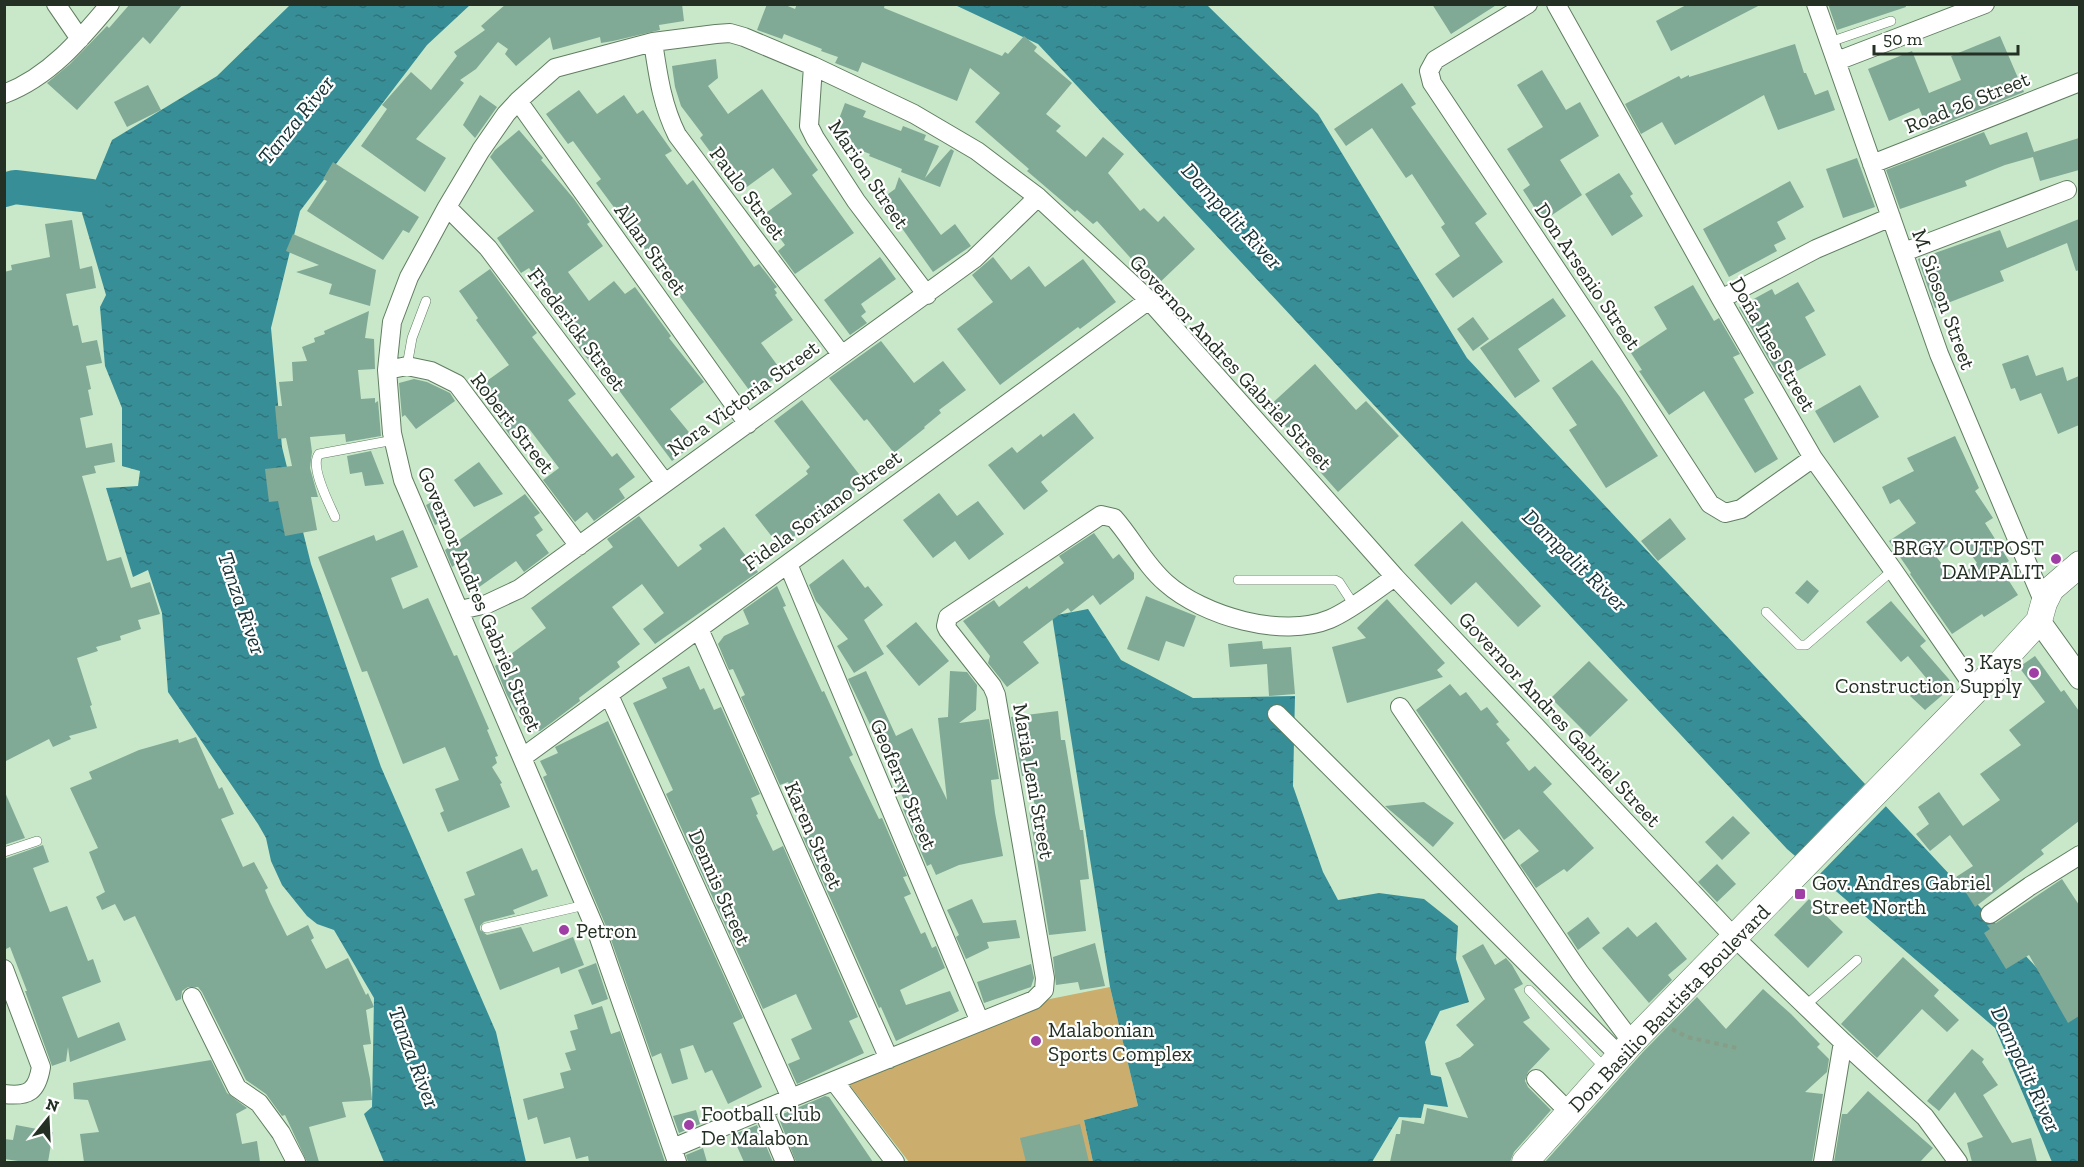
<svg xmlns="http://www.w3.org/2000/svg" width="2084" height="1167" font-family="'Zilla Slab',serif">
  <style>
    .pitch { fill: #cbad6d }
    .water { fill: url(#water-ripples) }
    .pier { fill: #c8e8c9 }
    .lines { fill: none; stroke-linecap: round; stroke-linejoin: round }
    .river { stroke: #388e97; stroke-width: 34 }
    .building { fill: #80a996; fill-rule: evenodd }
    .service-casing { stroke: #617d61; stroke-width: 10 }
    .minor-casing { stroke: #617d61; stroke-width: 20 }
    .tertiary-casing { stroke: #617d61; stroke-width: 24 }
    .secondary-casing { stroke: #617d61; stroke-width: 27 }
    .path { stroke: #869e87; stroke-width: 4; stroke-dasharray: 4.5 4.5; stroke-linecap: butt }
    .service { stroke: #fff; stroke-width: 9 }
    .minor { stroke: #fff; stroke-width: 18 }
    .tertiary { stroke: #fff; stroke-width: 22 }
    .secondary { stroke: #fff; stroke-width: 26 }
    .poi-dot { fill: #9f3ea5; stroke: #fff; stroke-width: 2 }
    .labels { text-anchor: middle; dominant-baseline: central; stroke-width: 4.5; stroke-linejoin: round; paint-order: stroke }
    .street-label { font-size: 21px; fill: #243024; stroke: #fff }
    .poi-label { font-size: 21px; fill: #243024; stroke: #fff; text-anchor: start }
    .water-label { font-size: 22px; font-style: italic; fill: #173235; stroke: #fff }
  </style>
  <defs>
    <pattern id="water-ripples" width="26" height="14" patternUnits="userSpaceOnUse" patternTransform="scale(1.5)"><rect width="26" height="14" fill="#388e97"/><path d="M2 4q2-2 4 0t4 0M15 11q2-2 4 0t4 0" fill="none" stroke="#2f747b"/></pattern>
  </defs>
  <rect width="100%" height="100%" fill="#c8e8c9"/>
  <path class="pitch" d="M1110,987L1138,1106L1084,1120L1093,1162H909L848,1083L1050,999Z"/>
  <path class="water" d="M290,5H470L427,45L300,211L271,328L282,447L311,564L381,767L496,1032L526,1162H384L364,1114L372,1107L374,998L334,930L317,924L307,916L282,885L271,861L266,838L258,824L168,692L162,613L148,570L133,577L106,488L138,486L140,471L122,466V408L105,366L100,307L106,295L82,213L112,140L217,76Z
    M955,5H1207L1318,114L1467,358L2079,1013V1162H2052L1995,1028L1787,849L1038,44Z
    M1088,609L1121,660L1193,698L1295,696L1293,786L1323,872L1338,900L1379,893L1424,899L1458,926L1456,959L1469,1002L1440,1011L1425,1042L1431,1075L1441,1077L1448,1107L1424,1104L1421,1118L1399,1117L1372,1162H1093L1084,1120L1138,1106L1110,987L1052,616Z"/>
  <path class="pier" d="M1867,782L1888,804L1816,878L1793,858Z"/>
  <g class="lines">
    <path class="river" d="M4,190L15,187L91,196"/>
  </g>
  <path class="building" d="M130,4H183L150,44L143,37L77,110L47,83L70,64L107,26L109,28Z
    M506,4H682L684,21L659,25L660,30L613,41L601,43L600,37L553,50L550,37L516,66L505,54L508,49L498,42L476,69L460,80L464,83L416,139L446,158L425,192L361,146L387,109L382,105L411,72L431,90L457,56L454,52L485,30L481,26Z
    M767,4H783L795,9L797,4H885L884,8L1002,56L1005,52L1008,54L1024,36L1037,47L1034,51L1072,83L1046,114L1061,126L1056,131L1086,157L1103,137L1124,154L1108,173L1140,211L1144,208L1158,222L1164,216L1195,249L1156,286L1097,221L1093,224L1077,210L1075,212L1027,171L1029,169L975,122L1000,93L970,68L957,101L862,62L858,72L835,63L838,57L821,51L822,49L784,34L782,39L757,30Z
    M1432,4H1498L1451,34Z
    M1688,4H1762L1671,51L1656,21Z
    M1828,4H1905L1906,7L1837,30Z
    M2000,36L2024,92L1928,130L1919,108L1889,121L1868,69L1912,51L1929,93L1961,80L1951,56Z
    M1795,44L1804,73H1806L1815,95L1828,90L1835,110L1778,130L1764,95L1675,145L1662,122L1641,134L1625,104L1679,76L1681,79L1689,75V77Z
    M716,59L718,78L708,86L728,114L762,89L818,170L812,175L854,233L795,274L778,251L785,245L763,215L792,194L773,168L740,192L700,138L703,135L681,106L675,87L672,66Z
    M1542,70L1566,110L1580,102L1599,136L1560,160L1582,195L1543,221L1523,190L1530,185L1507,149L1543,127L1517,85Z
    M1402,83L1416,104L1411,107L1487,214L1475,223L1503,262L1453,298L1435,274L1460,256L1441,227L1445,224L1412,174L1406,178L1372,128L1346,146L1334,129Z
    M148,85L161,110L127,127L114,102Z
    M579,90L597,114L624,95L637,114L643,110L672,151L665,155L687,185L693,180L754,267L759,264L777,287L774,289L777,293L775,295L793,320L761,343L783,373L752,394L596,183L601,179L573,141L568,144L546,114Z
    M480,95L497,107L475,138L463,125Z
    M845,103L866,111L863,117L901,131L903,126L926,135L924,140L939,146L925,178L951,149L954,151L940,187L901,172L902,169L869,156L870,154L852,147L854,143L833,135Z
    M519,130L543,158L541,160L574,199L590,222L587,224L603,246L568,272L589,301L614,281L625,294L635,287L671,336L669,338L704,382L670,409L697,442L672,461L609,377L605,380L582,352L561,323L566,319L529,268L521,273L497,238L534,211L490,157L495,150Z
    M1984,132L1990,145L2027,132L2034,152L2079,138V170L2040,181L2033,157L2005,165L1965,181L1967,186L1900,209L1886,170Z
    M1857,158L1875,207L1843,218L1826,169Z
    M333,162L419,217L409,233L403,230L383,260L307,211L327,181L323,179Z
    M1619,173L1633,194L1630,196L1643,216L1612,236L1585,194Z
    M899,177L941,235L955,224L971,246L933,272L894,217L890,220L877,202L895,189Z
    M1790,181L1804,207L1777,222L1786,239L1774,245L1777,251L1729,277L1703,229Z
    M2079,219V270L2076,271L2067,243L2000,271L2004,281L1935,308L1918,259L2000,230L2007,248Z
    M72,220L80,269L92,266L96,288L66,294L73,326L78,325L82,343L97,340L102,363L86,366L91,389L88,390L93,415L80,418L86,448L112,443L115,462L94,466L96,473L82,476L107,561L121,557L131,588L150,582L160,614L138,620L141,629L120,636L121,640L96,647L98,651L77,658L92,705L90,706L97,728L69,736L71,739L53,747L49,739L4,762V272L12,270L11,265L50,257L45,224Z
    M293,234L376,270L370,306L329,294L332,284L296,272L319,265L286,251Z
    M880,257L896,279L861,304L866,312L861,316L867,323L850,335L824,300Z
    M993,257L1011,280L1029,266L1045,287L1083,259L1116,302L1080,329L1078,327L1000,385L957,329L993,302L972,275Z
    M490,269L537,333L532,337L576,394L568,400L612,457L617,453L635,477L619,489L625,498L594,521L587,512L575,522L543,480L559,468L527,426L511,437L477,388L509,365L476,320L478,318L459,291Z
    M1798,282L1815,311L1805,317L1826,355L1781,380L1739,307L1772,289L1775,295Z
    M1693,285L1714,321L1719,318L1740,354L1733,357L1754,393L1744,399L1778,459L1755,473L1704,391L1669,415L1639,371L1642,370L1631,353L1667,329L1654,307Z
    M1553,298L1566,316L1518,349L1540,381L1515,398L1480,348Z
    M369,311L365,338L374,339L375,369L358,370L361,399L375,398V403L378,401L381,436L346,442L345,434L310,437L312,452L310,468L318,497H311L317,530L285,536L278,501L269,502L265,469L292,466L286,438L278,439L275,406H282L279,382L293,381L292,362L307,361L302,347L315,342L314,338L325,334L324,331Z
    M1473,317L1489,339L1473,351L1457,329Z
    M881,341L914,383L943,361L966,390L939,410L941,413L924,427L925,428L894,453L867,419L864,421L829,378Z
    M2028,355L2036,376L2063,367L2067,381L2079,376V425L2058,434L2041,393L2020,401L2015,388L2011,389L2002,364Z
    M1592,360L1620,397L1658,456L1606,488L1569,430L1577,425L1552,388Z
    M1315,364L1356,410L1366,401L1399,436L1338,492L1306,456L1309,452L1268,407Z
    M414,379L427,382L450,393L455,401L416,429L405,415L402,417L399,383Z
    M1860,385L1879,417L1834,443L1815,411Z
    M802,400L865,482L780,547L755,515L808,474L806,471L810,467L774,421Z
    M1074,413L1094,438L1041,482L1048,491L1024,510L988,465L1012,447L1017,453L1041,434L1043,437Z
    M1955,436L1979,488L1975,491L1993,518L1985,523L2009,561L2000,567L2018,595L1984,617L1982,614L1952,634L1910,574L1911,573L1889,541L1916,523L1899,499L1890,504L1882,487L1914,471L1907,458ZM1960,539L1977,563L1954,580L1935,555Z
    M371,451L384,484L365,486L362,472L350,474L347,456Z
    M479,462L503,494L474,507L454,480Z
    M939,493L957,516L978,501L1004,534L969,560L955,541L933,558L903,520Z
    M525,494L540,513L534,517L543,530L536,535L549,553L524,572L516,561L475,590L456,564L452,567L445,550Z
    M436,500L446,520L435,525L426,505Z
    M639,516L678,567L702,549L699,545L724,527L758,572L655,644L643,629L664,613L642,584L612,607L640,644L617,662L620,667L579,698L580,701L551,723L540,731L526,729L507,695L495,666L546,628L531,608L613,547L607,539Z
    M1670,518L1686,539L1658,561L1641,541Z
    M1462,521L1541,606L1518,627L1476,582L1451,605L1414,565Z
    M403,530L418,567L391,578L403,609L428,598L454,656L457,655L489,729L487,730L498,756L495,757L497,763L492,767L502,783L500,784L510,807L448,832L440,813L444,811L435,789L459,780L445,747L403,764L367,671L362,672L318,557L374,535L376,541Z
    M1094,533L1113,559L1119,554L1134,573V579L1100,605L1093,595L1071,612L1068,608L1023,642L1039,663L1007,687L988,663L990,656L963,621L994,600L999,607L1027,586L1029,589L1064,563L1059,556Z
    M843,559L865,588L868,586L883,605L864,620L884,654L854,673L837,646L848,639L816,601L809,585Z
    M1807,580L1819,591L1808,604L1795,593Z
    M777,586L786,606L783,607L796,636L822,692L824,691L853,755L849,757L879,819L882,818L907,876L903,877L911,894L904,897L921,934L925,932L932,948L936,946L945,968L900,990L906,1005L950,991L959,1011L896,1041L881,1007L879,1008L803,837L811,834L800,809L788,782L780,785L741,697L745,695L733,669L729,670L718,644L724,636L749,624L743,610Z
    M1146,596L1196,616L1184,647L1166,641L1159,661L1127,649Z
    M1387,599L1445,663L1437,670L1443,677L1347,703L1332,647L1366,638L1357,628Z
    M1891,601L1926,641L1920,646L1954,685L1925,710L1910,696L1927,679L1908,656L1901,662L1866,622Z
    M916,622L949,661L919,686L886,646Z
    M1262,641L1263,649L1291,647L1295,694L1269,696L1267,664L1230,667L1228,644Z
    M2035,656L2061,692L2064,690L2079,711V821L2041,850L2044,854L1975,907L1956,877L1973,866L1950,835L1930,851L1916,834L1929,824L1918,807L1939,792L1963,826L2000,800L1980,774L2021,745L2009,730L2045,702L2019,667Z
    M1589,661L1628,700L1590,737L1551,698Z
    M689,666L700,690L704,688L714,710L721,707L760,794L751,798L758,814L756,815L773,851L783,846L858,1017L849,1021L864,1053L797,1084L788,1064L800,1059L791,1039L812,1029L796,994L763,1009L666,794L673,790L633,703L667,688L662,678Z
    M866,671L896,736L912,728L947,800L938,718L948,717L950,671L967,672L977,685L976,710L959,723L989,719L999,779L991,780L995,813L1003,856L959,865L936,875L931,864L927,866L903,809L907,806L893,777L895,776L848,679Z
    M1450,684L1460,696L1466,692L1481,711L1487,707L1499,722L1496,724L1510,740L1506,743L1529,771L1535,766L1552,784L1543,792L1594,848L1567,872L1564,869L1536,888L1520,865L1539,851L1519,829L1504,840L1416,710Z
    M1058,711L1061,740H1065L1080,830H1083L1089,879L1080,880L1086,931L1049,935L1029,810H1035L1031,775L1022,776L1011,717Z
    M608,721L743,1018L733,1023L762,1087L728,1104L712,1070L705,1073L693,1045L680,1049L688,1079L672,1084L661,1053L652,1057L608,931L543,777L547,775L540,761L558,753L555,747Z
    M196,737L219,789L222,787L234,814L221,819L243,867L254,862L268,888L265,890L270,902L287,936L308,925L314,938L311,940L326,969L348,958L366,995L368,993L374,1007L366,1010L371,1044L363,1045L370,1079L372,1100L342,1102L346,1117L309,1127L319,1162H307L285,1115L282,1116L266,1094L246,1080L202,992L198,987H188L182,991L181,999L176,1001L135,916L124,921L115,904L102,910L96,897L105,892L89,852L98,848L70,788L92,779L89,772L139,750L178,739L179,743Z
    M4,790L25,838L4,845Z
    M1424,802L1454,823L1433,847L1385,806Z
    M1733,816L1750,833L1722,860L1705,842Z
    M43,845L49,862L33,868L50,912L67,906L88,961L93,959L101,982L62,997L78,1038L119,1022L126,1040L70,1062L68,1047L66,1061L52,1066L25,991H27L10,947L4,950V859Z
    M522,848L532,871L537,869L548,896L513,910L515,914L484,922L480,926V930L487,935L521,927L533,952L573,937L584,965L561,974L559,967L500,990L464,899L475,895L466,872Z
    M1717,864L1736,884L1717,902L1698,882Z
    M2062,879L2079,905V1016L2068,1023L2029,955L2006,969L1984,933L1990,929L1987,925L1996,923Z
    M972,899L983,923L1016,920L1020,938L987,942L989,948L966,959L956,937L959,935L947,910Z
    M1809,899L1843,932L1808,968L1774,935Z
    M1588,917L1600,933L1578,950L1567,933Z
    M1656,922L1687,959L1668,975L1672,980L1649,1003L1602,948L1628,927L1637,937Z
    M1095,943L1105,986L1080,990L1078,982L1056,985L1053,957Z
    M1483,944L1495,965L1506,958L1512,965L1523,984L1514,989L1530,1018L1523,1022L1550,1049L1528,1072L1525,1081L1528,1087L1551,1110L1514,1152L1510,1162H1390L1396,1134H1400L1402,1120L1424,1124L1427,1108L1468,1118L1445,1063L1460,1057L1474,1045L1456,1025L1485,999L1462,956Z
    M1903,957L1939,990L1934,996L1959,1020L1947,1032L1922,1009L1877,1058L1841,1024Z
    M596,963L608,999L592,1005L578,970Z
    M1031,964L1034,978L1031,987L984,1003L977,982Z
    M1763,989L1791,1014L1820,1044L1817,1047L1829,1059L1827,1072L1805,1092L1823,1094L1812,1162H1545L1643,1052L1697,997L1726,1029Z
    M602,1006L611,1034L620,1031L665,1162H589L588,1156L576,1159L570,1137L544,1144L537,1117L528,1120L523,1099L564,1088L560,1073L571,1070L565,1053L576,1050L570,1031L578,1029L574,1015Z
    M1972,1049L1984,1059L1982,1062L1998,1085L1983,1095L2012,1143L2031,1138L2037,1162H1972L1967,1143L1983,1137L1955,1092L1939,1111L1927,1101Z
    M211,1060L227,1093L247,1108L236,1114L242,1144L257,1141L260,1162H84L80,1134L99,1132L88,1100L74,1099L73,1083Z
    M1868,1091L1933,1148L1920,1162H1834L1842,1114H1847Z
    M825,1096L829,1097L873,1162H796L778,1116Z
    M696,1110L700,1124L679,1133L673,1116Z
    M1080,1124L1089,1162H1026L1020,1138Z
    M16,1125L53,1132L48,1162H25L4,1159V1139L13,1140Z
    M757,1125L773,1162H744L732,1135Z
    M703,1148L707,1162H688L686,1155Z"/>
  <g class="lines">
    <g class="service-casing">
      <path id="service" d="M1830,42L1891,21
        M407,366L412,338L426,301
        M335,517C329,503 309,466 319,454L394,440
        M1238,580H1335L1339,582L1354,605
        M1766,612L1799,645H1806L1893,570
        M4,852L37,841
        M486,928L585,905
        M1529,990L1606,1069
        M1805,1006L1857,960"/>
    </g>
    <g class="minor-casing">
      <path id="minor" d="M56,4L80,39
        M1528,4L1435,60L1429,71L1432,83L1595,327L1710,504L1725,513L1741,509L1813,458
        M1556,4L1721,299L1813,458L1893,570L1976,690
        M1816,4L1939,354L2044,603
        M653,42C658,75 662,105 677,135L841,354
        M1837,61L1985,4
        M813,66L809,126L815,138L856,201L927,295
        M4,94C49,77 80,40 110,4
        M518,101L748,424
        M1872,164L2080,82
        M447,207L488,248L665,483
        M1904,252L2067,190
        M1721,299L1816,249L1891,217
        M387,370L407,366L431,371L457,384L579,546
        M788,564L980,1022
        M460,610L487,604L519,589L974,259L1038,197
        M699,629L889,1059
        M609,695L791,1098
        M1400,707L1580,973L1632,1042
        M1277,714L1620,1056
        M523,757L1149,300
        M1990,914L2030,886L2080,855
        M4,969L41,1067C37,1091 29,1097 4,1094
        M192,997L237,1088L259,1103L281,1133L296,1162
        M1536,1079L1569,1112
        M834,1081L895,1162
        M763,1110L785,1162
        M673,1148L791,1098L1034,1000L1044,990L1045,978L996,695L992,686L948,630L946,626L948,617L1101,515L1114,518C1132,538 1145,565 1166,583C1203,616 1282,639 1330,619C1353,609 1374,591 1395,577
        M677,1162L598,935L403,480L392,433L387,370L392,322L409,277L447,207L481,150L506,114L518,101L555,68L653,42L716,34L730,33L744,37L813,66L914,114L977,151L1038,197L1149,300L1395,577L1734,937L1843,1042L1925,1117L1958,1162
        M1823,1162L1843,1042"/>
    </g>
    <g class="tertiary-casing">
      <path id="tertiary" d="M2039,621L2080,678"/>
    </g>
    <g class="secondary-casing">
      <path id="secondary" d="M1525,1162L1632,1042L1976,690L2039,621L2044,603L2051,589L2080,564"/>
    </g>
    <path class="path" d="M1672,1029L1687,1037L1737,1048"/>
    <use href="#service" class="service"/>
    <use href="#minor" class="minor"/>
    <use href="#tertiary" class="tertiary"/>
    <use href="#secondary" class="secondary"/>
  </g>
  <g class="poi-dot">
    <circle cx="2056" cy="559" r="6"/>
    <circle cx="2034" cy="673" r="6"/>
    <rect x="1794" y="888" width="12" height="12" rx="3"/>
    <circle cx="564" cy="930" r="6"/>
    <circle cx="1036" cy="1041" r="6"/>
    <circle cx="689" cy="1125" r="6"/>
  </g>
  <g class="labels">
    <g class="street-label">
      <text transform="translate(1967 102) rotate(-22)">Road 26 Street</text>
      <text transform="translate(869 174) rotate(56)">Marion Street</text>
      <text transform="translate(748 193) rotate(53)">Paulo Street</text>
      <text transform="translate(651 249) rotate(54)">Allan Street</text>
      <text transform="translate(1588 276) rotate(56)">Don Arsenio Street</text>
      <text transform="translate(1944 299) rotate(70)">M. Sioson Street</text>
      <text transform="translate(577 329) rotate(53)">Frederick Street</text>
      <text transform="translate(1773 344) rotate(60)">Doña Ines Street</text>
      <text transform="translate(1231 362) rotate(47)">Governor Andres Gabriel Street</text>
      <text transform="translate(743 398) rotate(-36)">Nora Victoria Street</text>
      <text transform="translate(513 423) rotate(52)">Robert Street</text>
      <text transform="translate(822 510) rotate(-36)">Fidela Soriano Street</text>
      <text transform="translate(480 599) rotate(67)">Governor Andres Gabriel Street</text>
      <text transform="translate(1560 719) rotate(47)">Governor Andres Gabriel Street</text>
      <text transform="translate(1034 781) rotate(80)">Maria Leni Street</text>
      <text transform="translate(904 784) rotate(67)">Geoferry Street</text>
      <text transform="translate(814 835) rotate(66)">Karen Street</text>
      <text transform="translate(720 887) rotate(66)">Dennis Street</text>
      <text transform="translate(1669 1008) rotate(-46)">Don Basilio Bautista Boulevard</text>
    </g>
    <g class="poi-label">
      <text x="2044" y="547" text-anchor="end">BRGY OUTPOST<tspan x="2044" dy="24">DAMPALIT</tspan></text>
      <text x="2022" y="661" text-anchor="end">3 Kays<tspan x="2022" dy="24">Construction Supply</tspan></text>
      <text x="1812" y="882">Gov. Andres Gabriel<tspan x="1812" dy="24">Street North</tspan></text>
      <text x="576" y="930">Petron</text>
      <text x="1048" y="1029">Malabonian<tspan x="1048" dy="24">Sports Complex</tspan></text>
      <text x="701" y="1113">Football Club<tspan x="701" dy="24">De Malabon</tspan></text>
    </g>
    <g class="water-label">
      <text transform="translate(296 120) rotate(-51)">Tanza River</text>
      <text transform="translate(1232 216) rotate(47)">Dampalit River</text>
      <text transform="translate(1575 560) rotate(44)">Dampalit River</text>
      <text transform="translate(242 603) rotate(71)">Tanza River</text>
      <text transform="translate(414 1057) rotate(69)">Tanza River</text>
      <text transform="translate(2026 1069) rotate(65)">Dampalit River</text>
    </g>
  </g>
  <rect width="2084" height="1167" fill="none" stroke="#243024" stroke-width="12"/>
  <g transform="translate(48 1119) rotate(18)" stroke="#ffffff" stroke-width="4.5" paint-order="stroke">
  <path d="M0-4.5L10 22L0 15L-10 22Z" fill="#243024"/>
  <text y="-9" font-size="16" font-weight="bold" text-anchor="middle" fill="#243024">N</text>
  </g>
  <path d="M1874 45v9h144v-9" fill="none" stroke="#243024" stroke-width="3"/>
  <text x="1883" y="45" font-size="18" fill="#243024" stroke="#ffffff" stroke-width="4.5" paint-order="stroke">50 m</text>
</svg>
